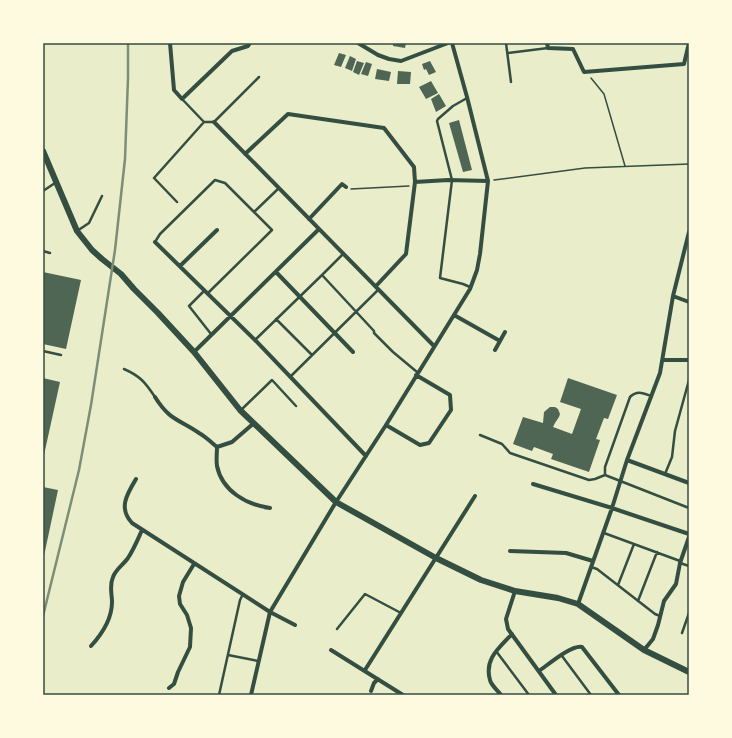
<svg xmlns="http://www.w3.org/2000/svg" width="732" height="738" font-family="'Titillium Web',sans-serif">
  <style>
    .building { fill: #4f6655 }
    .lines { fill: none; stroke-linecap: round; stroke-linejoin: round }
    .path { stroke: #344e41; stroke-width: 1.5 }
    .service { stroke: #344e41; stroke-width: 2.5 }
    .minor { stroke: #344e41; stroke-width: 4 }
    .tertiary { stroke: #344e41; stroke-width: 6 }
    .rail { stroke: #7c8e77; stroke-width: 2.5 }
    .neatline { fill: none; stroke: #344e41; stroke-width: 1.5 }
  </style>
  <rect width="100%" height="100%" fill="#e9edc9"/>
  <path class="building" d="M393,43H406L405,48L393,46Z
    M339,53L346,55L341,67L334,65Z
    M350,56L356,59L352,71L345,68Z
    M357,61L364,63L359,75L353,72Z
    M430,61L436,72L429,75L426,69L424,70L422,64Z
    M366,62L372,64L368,76L361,74Z
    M377,69L391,72L389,81L375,79Z
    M398,71L411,72L410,84H397Z
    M431,81L438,93L426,99L419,87Z
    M439,94L446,106L436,112L431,99Z
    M459,120L472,170L463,172L449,123Z
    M43,272L81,280L66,349L43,344Z
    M43,378L60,382L44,455H43Z
    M568,378L617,395L608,419L604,418L596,439L600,440L589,472L551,459L553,454L534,447L532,451L513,444L523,417L543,423L544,412L550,407H555L558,409L560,414L559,417L555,423L553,427L572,434L581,409L560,402Z
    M43,487L58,490L44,556H43Z"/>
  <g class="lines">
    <path class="path" d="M591,78L604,94L625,166
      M494,180L585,168L689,164
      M351,189L409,186"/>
    <path class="service" d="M506,43L511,82
      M508,53L548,48
      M467,98L453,106L438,119L437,121L452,180L440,278L463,284L470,287
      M182,99L204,122H214L259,77
      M43,191L55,183
      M177,202L154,178L204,122
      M77,231L89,223L102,196
      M155,242L160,234L215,180L225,183L254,212
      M43,251L50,253
      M343,254L322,275L374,331V333L393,352L417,372
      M204,291L189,306L211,334
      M208,293L272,230L254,212L279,188
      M276,319L312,355
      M255,340L322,275
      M43,351L61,355
      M124,369C140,376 145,382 155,397
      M290,377L378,290
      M651,396C643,393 637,390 630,397L605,467V475L689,508
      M241,410L272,380L296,406
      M480,435L502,444L510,453L589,480L595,479L605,475
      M665,474L672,457L675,431L689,380
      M604,533L680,561
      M680,563L689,566
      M591,567L597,569L655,614L660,616
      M618,585L634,544
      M638,601L657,552
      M337,629L365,594L401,613
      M682,633L689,613
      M496,651L529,695
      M228,655L258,661
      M562,656L591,695
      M219,695L240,600L243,594"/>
    <path class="minor" d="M170,43L174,90L182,99L232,51L248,46L250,43
      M358,43L378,55L389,59L401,61L448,43
      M547,43L548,48L573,49L584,72L684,64L689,43
      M214,122L434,346
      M245,154L288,114L384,128L414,167L415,182L406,254L376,286
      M415,182L448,180L488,181
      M309,219L342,184L346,187
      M155,242L255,340L366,456
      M180,266L217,230
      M276,272L353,352
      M673,296L689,302
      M454,315L500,341
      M495,350L505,332
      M194,352L319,229
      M663,360H689
      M155,397C170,421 179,419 199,433C206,437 211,442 217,447
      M386,425L420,445L429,443L451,410L450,395L416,375
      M217,447C217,453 216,460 217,466C222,491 247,505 270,508
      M217,447L232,442L254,423
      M627,460L689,483
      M136,479C127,494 118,508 132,523L270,612L295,625
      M533,484L612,508L689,534
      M510,551L566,553L593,561
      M515,591L506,619L508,629L556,695
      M578,604L612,508L627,460L660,373L673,296L689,232
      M91,646C102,634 112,618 112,602C112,593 109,586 113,577C116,569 123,565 128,558C134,549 138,539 142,530
      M331,650L403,695
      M644,650L653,639L658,625L664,601L676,584L680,563L689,537
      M365,670L475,496
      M539,671C549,664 571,645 582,647L619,695
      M169,688L174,684L178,672L190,647L191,628L187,615L180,604L179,596L183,582L194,564
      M371,691L374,683L378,679
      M251,695L270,612L336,502L386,425L470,289L477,270L480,254L488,181L467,97L452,43
      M501,695C498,691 491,685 490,680C484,659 499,648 512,634"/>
    <path class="tertiary" d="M43,151L77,231L92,250L102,259L121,274L134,289L158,313L194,352L240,410L336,502L436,558L481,580L515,591L558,598L578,604L644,650L689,672"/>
    <path class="rail" d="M43,616L79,470L91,405L115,250L125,159L128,78V43"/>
  </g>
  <rect width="732" height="738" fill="none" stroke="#fefae0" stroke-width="88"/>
  <rect x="44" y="44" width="644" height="650" class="neatline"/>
</svg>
